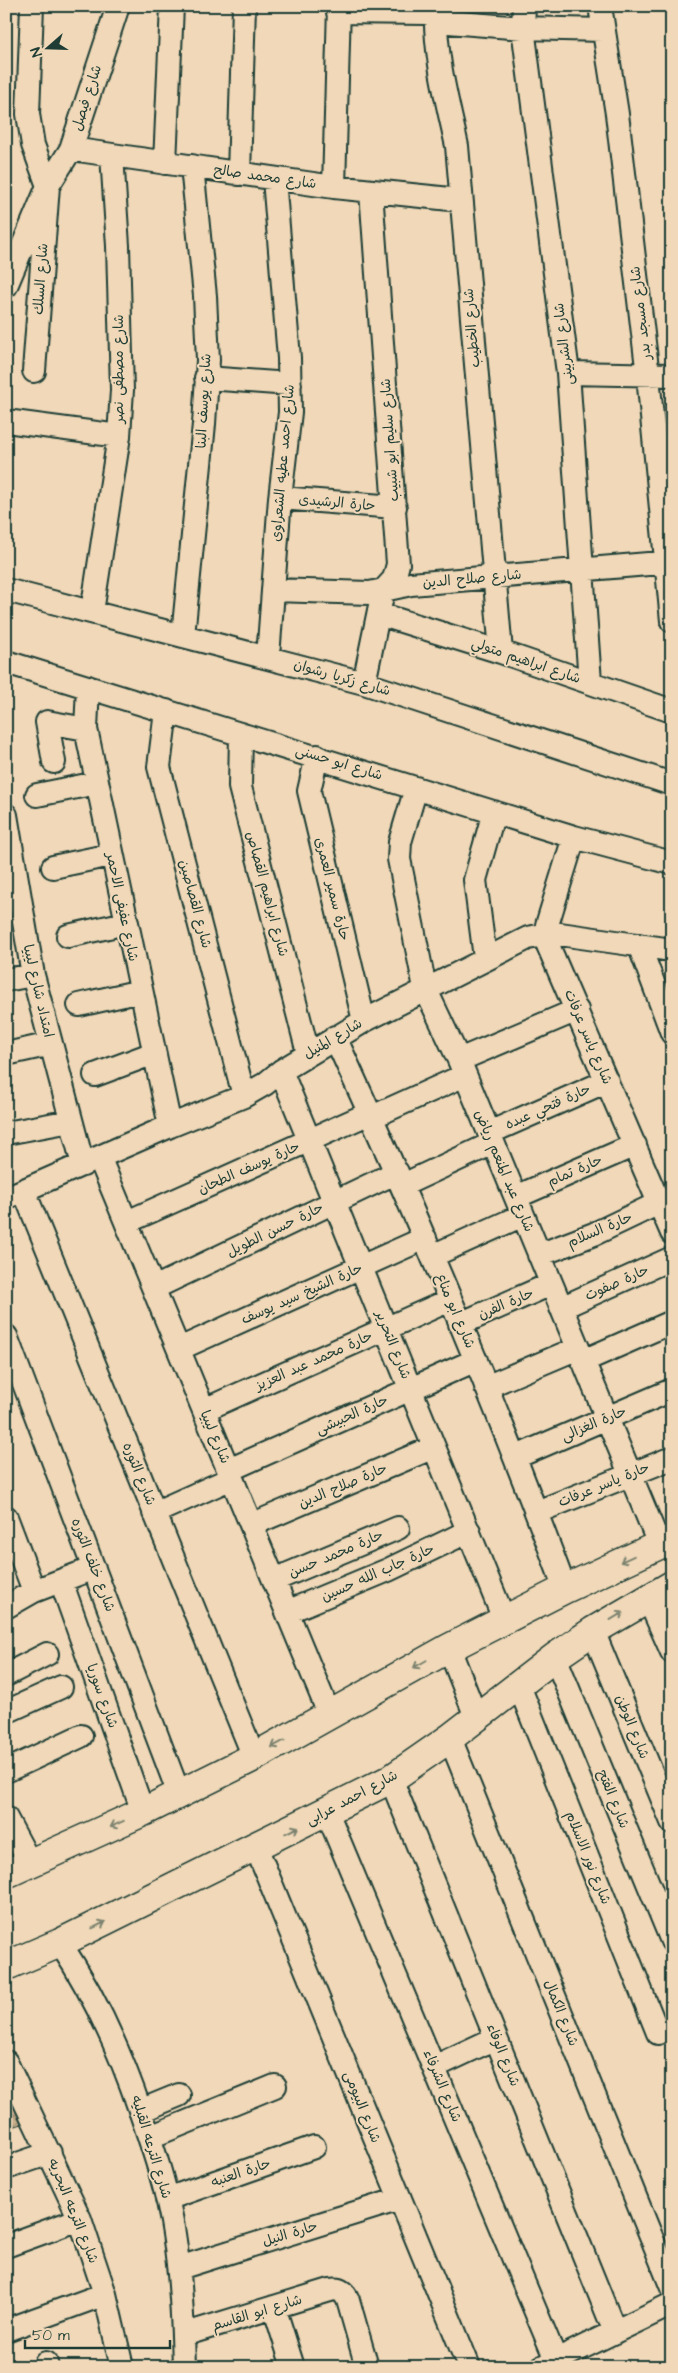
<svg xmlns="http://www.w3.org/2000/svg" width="678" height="2373" font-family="'Architects Daughter','Playpen Sans Arabic',sans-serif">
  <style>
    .building { fill: url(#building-cross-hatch); stroke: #1f3d34 }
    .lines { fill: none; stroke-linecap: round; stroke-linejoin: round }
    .minor-casing { stroke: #1f3d34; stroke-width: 26 }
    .tertiary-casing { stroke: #1f3d34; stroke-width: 31 }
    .minor { stroke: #f0d8b8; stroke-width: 22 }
    .tertiary { stroke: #f0d8b8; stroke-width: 28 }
    .oneway { stroke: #7d836f }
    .labels { text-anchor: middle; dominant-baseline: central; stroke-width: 4; stroke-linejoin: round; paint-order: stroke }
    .street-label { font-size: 14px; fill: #1f3d34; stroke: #f0d8b8 }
  </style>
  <defs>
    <pattern id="building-cross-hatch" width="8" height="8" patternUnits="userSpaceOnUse" patternTransform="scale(1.25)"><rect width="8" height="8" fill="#c9b18d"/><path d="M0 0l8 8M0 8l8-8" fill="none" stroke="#a39174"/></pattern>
  </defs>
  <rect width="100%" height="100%" fill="#f0d8b8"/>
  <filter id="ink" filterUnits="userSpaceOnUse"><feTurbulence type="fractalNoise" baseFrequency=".02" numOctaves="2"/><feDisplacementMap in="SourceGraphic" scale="10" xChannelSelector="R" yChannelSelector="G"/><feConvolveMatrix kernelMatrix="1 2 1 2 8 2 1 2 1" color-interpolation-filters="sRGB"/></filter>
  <g filter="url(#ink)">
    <path class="building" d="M13,2097L22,2124L6,2129V2099Z"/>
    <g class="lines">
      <g class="minor-casing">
        <path id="minor" d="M32,6L28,114L33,145L48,186L34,371
          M436,6C434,53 447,100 457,146L501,652
          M524,6L523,28L568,373L590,682
          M600,6L617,114L648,376L672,621
          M338,12L427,13L432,15L436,21L523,28L603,30
          M71,149L334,187L460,200
          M165,163L172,6
          M239,174L244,6
          M334,187L339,6
          M6,286L48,186L71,149L118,6
          M568,373L672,375
          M206,378L290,384
          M6,421L119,436
          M280,498L395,507
          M6,590L364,683L672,784
          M273,590L370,593L411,584L672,562
          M92,612L119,436L122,390L118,246L112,155
          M379,614L501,652L672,711
          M183,636L204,424L208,360L205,296L192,166
          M268,657L280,498L290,412L289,358L274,179
          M6,662L574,837L672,863
          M364,683L383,591L394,579L398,564L371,191
          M88,687L86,729L170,1126
          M166,711L159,767L244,1096
          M241,734L240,787L308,1053
          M317,756L309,791L364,1021
          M54,762L47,722L86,729
          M416,788L400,842L399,859L425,988L459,1060L659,1544
          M37,795L97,783
          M6,815L33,975L83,1165
          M574,837L547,925V943L672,1233
          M53,867L111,855
          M68,936L126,923
          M639,945L672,1033
          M485,958L475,880L494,812
          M6,980L33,975
          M79,1005L141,991
          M335,1037C418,1218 496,1402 565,1589
          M6,1054L51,1044
          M459,1060L577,1010
          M281,1071L504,1619
          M95,1075L154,1053
          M372,1117L465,1075
          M6,1133L71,1121
          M489,1133L607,1081
          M100,1159L330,1716
          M403,1185L493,1143
          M24,1191L254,1757
          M516,1197L635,1145
          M6,1198L170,1126L244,1096L265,1084L281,1071L364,1021L528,938L553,933L672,950
          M127,1222L370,1113
          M539,1255L594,1234L659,1203
          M432,1256L523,1215
          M154,1288L397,1172
          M561,1308L672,1258
          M460,1324L551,1284
          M6,1336L179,1794
          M179,1349L425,1238
          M583,1361L672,1322
          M486,1387L578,1348
          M204,1410L450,1300
          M516,1457L672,1390
          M229,1470L476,1360
          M537,1512L672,1458
          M154,1513L232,1478
          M6,1517L34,1591
          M251,1525L434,1447
          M274,1580L398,1528
          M61,1581L143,1812
          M648,1598L672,1652
          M6,1607L34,1591L94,1568
          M287,1612L388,1570L469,1531
          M593,1631L672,1822
          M449,1648L476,1717
          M555,1657L672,1941
          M6,1675L47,1654
          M518,1683L658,2033
          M6,1712L61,1687
          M450,1738L672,2288
          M6,1771L81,1736
          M391,1779L615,2332
          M327,1812L556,2360
          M6,1818L30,1863
          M256,1847L469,2367
          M60,1943C95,1996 120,2051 140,2110C154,2151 168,2192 174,2234C181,2278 183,2322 184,2367
          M6,2062L80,2219L105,2294L122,2367
          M434,2067L496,2038
          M140,2111L179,2095
          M150,2137L275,2086
          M6,2168L50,2153
          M167,2199L314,2147
          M6,2246L80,2219
          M179,2268L400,2199
          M274,2307L293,2367
          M6,2330L105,2294
          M183,2335L330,2290C339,2288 344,2291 348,2300L367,2367
          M46,2363L47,2367
          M542,2367L672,2304"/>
      </g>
      <g class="tertiary-casing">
        <path id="tertiary" d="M6,1874L143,1812L254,1757L449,1648L565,1589L672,1539
          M6,1966L60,1943L391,1779L450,1738L555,1657L593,1631L672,1585"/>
      </g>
      <use href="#minor" class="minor"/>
      <use href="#tertiary" class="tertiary"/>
    </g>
    <defs><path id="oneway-shaft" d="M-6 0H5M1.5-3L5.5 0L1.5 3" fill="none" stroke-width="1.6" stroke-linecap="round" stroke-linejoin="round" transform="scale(1.25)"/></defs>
    <g class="oneway">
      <use href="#oneway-shaft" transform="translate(627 1559) rotate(155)"/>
      <use href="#oneway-shaft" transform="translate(617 1616) rotate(-31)"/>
      <use href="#oneway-shaft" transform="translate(420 1664) rotate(150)"/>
      <use href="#oneway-shaft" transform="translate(278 1744) rotate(152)"/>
      <use href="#oneway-shaft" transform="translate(117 1824) rotate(155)"/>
      <use href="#oneway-shaft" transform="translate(292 1830) rotate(-26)"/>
      <use href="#oneway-shaft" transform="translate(99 1925) rotate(-26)"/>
    </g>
  </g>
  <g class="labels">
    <g class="street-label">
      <text transform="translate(87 98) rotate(-72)">شارع فيصل</text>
      <text transform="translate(265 177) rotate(8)">شارع محمد صالح</text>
      <text transform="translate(41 279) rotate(-86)">شارع السلك</text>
      <text transform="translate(641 313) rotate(-97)">شارع مسجد بدر</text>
      <text transform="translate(472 328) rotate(-95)">شارع الخطيب</text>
      <text transform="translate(564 344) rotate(-97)">شارع الشربينى</text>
      <text transform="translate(119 369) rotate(-90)">شارع مصطفى نصر</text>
      <text transform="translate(204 401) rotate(-87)">شارع يوسف البنا</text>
      <text transform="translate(390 440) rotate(-94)">شارع سليم ابو شبيب</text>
      <text transform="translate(283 463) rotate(-85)">شارع احمد عطيه الشعراوى</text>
      <text transform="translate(337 503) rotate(5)">حارة الرشيدى</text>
      <text transform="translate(472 579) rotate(-5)">شارع صلاح الدين</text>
      <text transform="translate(526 661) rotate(19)">شارع ابراهيم متولي</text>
      <text transform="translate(342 678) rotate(16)">شارع زكريا رشوان</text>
      <text transform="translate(339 763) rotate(17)">شارع ابو حسنى</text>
      <text transform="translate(332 889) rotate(76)">حارة سمير العمرى</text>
      <text transform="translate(267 894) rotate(75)">شارع ابراهيم القصاص</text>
      <text transform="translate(195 904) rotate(75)">شارع القصاصين</text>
      <text transform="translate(122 907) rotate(78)">شارع عفيفى الاحمر</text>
      <text transform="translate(38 991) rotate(77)">امتداد شارع ليبيا</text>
      <text transform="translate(588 1037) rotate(67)">شارع ياسر عرفات</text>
      <text transform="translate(333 1039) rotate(-31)">شارع المنيل</text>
      <text transform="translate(548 1107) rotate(-24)">حارة فتحي عبده</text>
      <text transform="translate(249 1168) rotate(-24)">حارة يوسف الطحان</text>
      <text transform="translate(504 1171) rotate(67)">شارع عبد المنعم رياض</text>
      <text transform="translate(575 1171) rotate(-24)">حارة تمام</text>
      <text transform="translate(275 1230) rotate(-26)">حارة حسن الطويل</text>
      <text transform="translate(600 1230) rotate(-23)">حارة السلام</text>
      <text transform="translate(617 1283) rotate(-24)">حارة صفوت</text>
      <text transform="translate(302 1294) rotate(-24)">حارة الشيخ سيد يوسف</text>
      <text transform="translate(506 1304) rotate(-23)">حارة الفرن</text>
      <text transform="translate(455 1311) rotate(67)">شارع ابو مناع</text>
      <text transform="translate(393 1345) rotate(68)">شارع التحرير</text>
      <text transform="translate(314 1361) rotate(-24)">حارة محمد عبد العزيز</text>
      <text transform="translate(352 1415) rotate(-24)">حارة الحبيشى</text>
      <text transform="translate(594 1424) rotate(-23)">حارة الغزالى</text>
      <text transform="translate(215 1437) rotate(67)">شارع ليبيا</text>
      <text transform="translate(139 1474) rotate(68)">شارع الثوره</text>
      <text transform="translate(604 1485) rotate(-22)">حارة ياسر عرفات</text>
      <text transform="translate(343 1486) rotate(-23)">حارة صلاح الدين</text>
      <text transform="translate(336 1554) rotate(-23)">حارة محمد حسن</text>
      <text transform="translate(93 1565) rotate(69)">شارع خلف الثوره</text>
      <text transform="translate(378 1573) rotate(-24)">حارة جاب الله حسين</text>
      <text transform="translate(102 1696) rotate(70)">شارع سوريا</text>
      <text transform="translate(632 1727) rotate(68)">شارع الوطن</text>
      <text transform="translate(352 1798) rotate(-28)">شارع احمد عرابى</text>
      <text transform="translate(613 1799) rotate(68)">شارع الفتح</text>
      <text transform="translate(588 1858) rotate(68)">شارع نور الاسلام</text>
      <text transform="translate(561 2013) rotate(68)">شارع الكمال</text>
      <text transform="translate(503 2055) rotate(68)">شارع الوفاء</text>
      <text transform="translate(442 2086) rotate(67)">شارع الشرفاء</text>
      <text transform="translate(362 2107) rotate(68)">شارع البيومى</text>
      <text transform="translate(151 2147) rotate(73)">شارع الترعه القبليه</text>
      <text transform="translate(241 2173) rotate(-19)">حارة العنبه</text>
      <text transform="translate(73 2211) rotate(68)">شارع الترعه البحريه</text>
      <text transform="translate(290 2234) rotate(-17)">حارة النيل</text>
      <text transform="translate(257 2313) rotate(-17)">شارع ابو القاسم</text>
    </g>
  </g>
  <rect width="678" height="2373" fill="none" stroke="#f0d8b8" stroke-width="25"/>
  <rect x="12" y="12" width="653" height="2348" fill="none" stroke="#1f3d34" stroke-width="2" filter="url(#ink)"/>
  <g transform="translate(48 48) rotate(250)" stroke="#f0d8b8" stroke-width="4" paint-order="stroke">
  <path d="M0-4L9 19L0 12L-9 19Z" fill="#1f3d34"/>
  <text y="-8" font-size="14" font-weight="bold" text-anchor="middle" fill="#1f3d34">N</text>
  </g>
  <path d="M25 2340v8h145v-8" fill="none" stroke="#1f3d34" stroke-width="2.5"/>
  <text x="32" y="2340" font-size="15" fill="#1f3d34" stroke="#f0d8b8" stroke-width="4" paint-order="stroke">50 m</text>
</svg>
